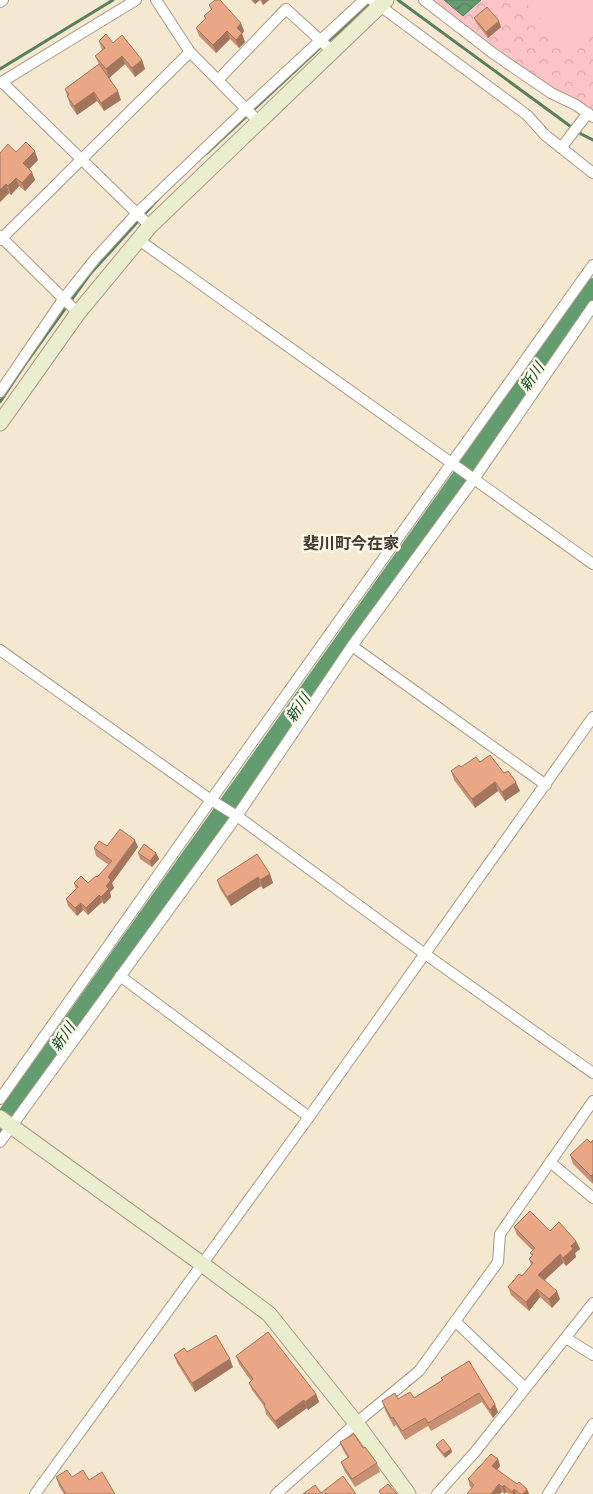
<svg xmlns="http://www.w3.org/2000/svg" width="593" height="1494" font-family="Karla,'Noto Sans JP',sans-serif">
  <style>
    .forest { fill: url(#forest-crowns) }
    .garden { fill: #fdc4c8 }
    .water { fill: url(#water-waves); stroke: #587f5c }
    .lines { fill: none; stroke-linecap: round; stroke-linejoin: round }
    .stream { stroke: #587f5c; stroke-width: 3 }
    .river { stroke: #629c6f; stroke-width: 20 }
    .street-casing { stroke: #a89b86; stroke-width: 12 }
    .secondary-casing { stroke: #a89b86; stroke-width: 17 }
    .street { stroke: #fff; stroke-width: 10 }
    .secondary { stroke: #eaeece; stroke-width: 15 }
    .wall { fill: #c89072 }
    .shaded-wall { fill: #a3755d }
    .building { fill: #e9a785; stroke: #a3755d }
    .labels { text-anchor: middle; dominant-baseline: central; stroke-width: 5; stroke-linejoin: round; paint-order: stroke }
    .water-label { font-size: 15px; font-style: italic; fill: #0d5126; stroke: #fef6e8 }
    .quarter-label { font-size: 16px; font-weight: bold; fill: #403a31; stroke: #fef6e8 }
  </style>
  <defs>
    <pattern id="forest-crowns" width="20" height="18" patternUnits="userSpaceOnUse" patternTransform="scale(1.25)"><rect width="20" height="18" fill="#fdc4c8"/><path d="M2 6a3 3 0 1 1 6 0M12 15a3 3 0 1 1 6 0" fill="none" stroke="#daa9ac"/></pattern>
    <pattern id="water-waves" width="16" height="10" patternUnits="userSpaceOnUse" patternTransform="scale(1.25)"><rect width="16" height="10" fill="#629c6f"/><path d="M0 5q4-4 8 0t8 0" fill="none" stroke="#52805c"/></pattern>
  </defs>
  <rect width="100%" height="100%" fill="#f5e8d1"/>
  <path class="forest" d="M431,0H593V112L556,92L499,52Z"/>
  <path class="garden" d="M523,0H593V36L578,50H571Z"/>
  <path class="water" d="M444,0H481L463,16Z"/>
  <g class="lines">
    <path class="stream" d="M398,0L581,134L593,140
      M327,42L373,2
      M0,69L113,0
      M206,154L322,46
      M0,402L28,360L90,274L161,196"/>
    <path class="river" d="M0,1126L467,470L466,468L593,288"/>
    <g class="street-casing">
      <path id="street" d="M156,0L190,52L259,122
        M372,0L527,115L545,135L593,173
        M424,0L494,54L551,93L576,105L593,117
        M0,2L3,0
        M218,80L286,9L332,51
        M2,82L150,226
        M0,83L136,0
        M561,148L588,113
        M0,236L78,313
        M0,240L190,52
        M139,240L593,564
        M0,392L64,298L95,259L137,213L246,109L364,0
        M352,646L546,785
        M0,650L211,800L237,816L425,954L593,1073
        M120,976L309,1117
        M0,1099L211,800L593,265
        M0,1142L237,816L352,646L474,479L593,306
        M550,1162L593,1198
        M455,1321L525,1388
        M566,1338L593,1355
        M35,1494L309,1117L593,717
        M276,1494L356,1423L419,1371L498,1262L500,1234L593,1101
        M437,1494L475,1452L593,1303
        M548,1494L593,1424"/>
    </g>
    <g class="secondary-casing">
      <path id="secondary" d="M0,423L78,313L150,226L386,0
        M0,1118L202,1264L269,1314L356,1423L408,1494"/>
    </g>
    <use href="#street" class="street"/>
    <use href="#secondary" class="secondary"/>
  </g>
  <path class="wall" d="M251,0H269L263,5L260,0L255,4Z
    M209,5L244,31L242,34L245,42L239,48L230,39L216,53L199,36L196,28L205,19L204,16L211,10Z
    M474,18L501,27L488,38L477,24Z
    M99,41L113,43L142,60L145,69L135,77L125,64L109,78L100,66L121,100L104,111L97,101L77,115L70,105L65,89L99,64L95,56L102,50Z
    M16,152L38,160L29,169L35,180L25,191L19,186L11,195L9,193L0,202Z
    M480,762L504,773L520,791L505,801L498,791L475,808L454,780L451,771Z
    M107,846L138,847L112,883L114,888L110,892L111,897L104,904L102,902L88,915L83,910L77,916L68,906L66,899L76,889L74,883H88L97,877L109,865L96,856L94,848Z
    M138,853H156L159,859L152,867L140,859Z
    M270,874L273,883L263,889L261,886L231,906L220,889L217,880Z
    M593,1140V1184L573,1164L570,1155Z
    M514,1227L550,1231L576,1241L580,1249L575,1253L576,1257L566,1266L563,1263L545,1280L560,1299L552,1308L540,1297L529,1311L511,1295L508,1287L522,1276L531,1265L529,1259L532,1256L530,1253L533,1251L517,1235Z
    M187,1352L233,1367L195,1392L177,1363L174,1355Z
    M236,1356L316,1394L319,1402L308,1410L307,1408L278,1429L266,1414L264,1406L252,1390L249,1383L251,1381L239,1364Z
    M469,1361L498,1412L493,1418L482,1402L431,1431L428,1426L405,1440L396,1425L394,1427L385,1410L382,1401L398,1399L414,1398L442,1380L441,1378Z
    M340,1442L363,1448L377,1463L380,1472L355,1487L344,1470L341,1462L348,1458L343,1450Z
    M436,1445L451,1449L452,1452L445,1458L437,1448Z
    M498,1459L500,1466L497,1470L517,1484L527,1489L529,1494H509L506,1492L505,1494L502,1492L472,1488L470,1487L468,1479Z
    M56,1477H72L89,1480L115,1494H64L59,1486Z"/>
  <path class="shaded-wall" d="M253,0H260L255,4Z
    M262,0H269L263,5Z
    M499,21L501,27L488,38L486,32Z
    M241,23L244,31L242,34L245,42L239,48L236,40L237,28Z
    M227,31L230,39L216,53L213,45Z
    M122,56L125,64L109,78L106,69Z
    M142,60L145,69L135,77L132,68Z
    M118,91L121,100L104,111L101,103Z
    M94,92L97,101L77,115L74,106Z
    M35,151L38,160L26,172L23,163Z
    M32,172L35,180L25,191L22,183Z
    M16,178L19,186L11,195L8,186Z
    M6,184L9,193L0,202V190Z
    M495,782L498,791L475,808L472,799Z
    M516,782L520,791L505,801L502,792Z
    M135,840L138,847L112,883L114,888L110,892L111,897L104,904L101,897L106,886L108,877Z
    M156,853L159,859L152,867L150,861Z
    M270,874L273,883L263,889L260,880Z
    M258,877L261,886L231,906L227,897Z
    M99,895L102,902L88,915L86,908Z
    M81,903L83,910L77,916L75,908Z
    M593,1174V1183L591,1176Z
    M576,1241L580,1249L575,1253L576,1257L566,1266L563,1258L571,1246Z
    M560,1254L563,1263L541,1283L538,1275Z
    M537,1289L540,1297L529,1311L526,1302Z
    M557,1291L560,1299L552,1308L549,1299Z
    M230,1359L233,1367L195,1392L192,1383Z
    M316,1394L319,1402L308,1410L305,1402Z
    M304,1400L307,1408L278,1429L275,1421Z
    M495,1404L498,1412L493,1418L490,1410Z
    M451,1449L452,1452L445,1458L444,1454Z
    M498,1459L500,1466L494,1474L492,1466Z
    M499,1484L502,1492L500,1494H491Z
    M504,1485L506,1492L505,1494L502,1487Z
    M514,1489L516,1494H513L512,1492Z
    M527,1489L529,1494H523Z"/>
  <path class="building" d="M215,0H220L241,23L237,28L242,33L236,40L227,31L213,45L196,28L206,18L204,16L212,9L209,5Z
    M487,7L499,21L486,32L474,18Z
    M106,34L113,43L122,35L142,60L132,68L122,56L106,69L95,56L105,48L99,41Z
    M99,64L118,91L101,103L94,92L74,106L67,96L69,95L65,89Z
    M26,142L35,151L23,163L32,172L22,183L16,178L8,186L6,184L0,190V153L8,144L16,152Z
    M490,755L504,773L508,771L516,782L502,792L495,782L472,799L451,771L459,765L461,767L476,757L480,762Z
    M120,829L135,840L108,877L111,880L106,886L109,889L101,897L99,895L86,908L81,903L75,908L66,899L78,887L74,883L81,876L88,883L96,876L97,877L112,861L94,848L99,841L107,846Z
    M144,844L156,853L150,861L138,853Z
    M257,854L270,874L260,880L258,877L227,897L217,880Z
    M587,1139L591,1143L593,1140V1174L591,1176L570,1155Z
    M530,1211L550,1231L559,1222L576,1241L571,1246L573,1249L563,1258L560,1254L538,1275L557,1291L549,1299L537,1289L526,1302L508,1287L519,1274L522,1276L533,1263L529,1259L533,1255L530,1253L535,1248L514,1227Z
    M268,1332L316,1394L305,1402L304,1400L275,1421L264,1406L265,1404L249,1383L253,1379L236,1356Z
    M216,1335L230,1359L192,1383L174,1355L184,1348L187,1352Z
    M469,1361L495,1404L490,1410L479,1393L428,1423L425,1418L402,1431L393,1417L391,1418L382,1401L395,1393L398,1399L410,1392L414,1398L443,1380L441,1378Z
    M354,1434L363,1448L365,1447L377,1463L352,1479L341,1462L349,1457L340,1442Z
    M443,1439L451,1449L444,1454L436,1445Z
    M491,1454L498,1459L492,1466L517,1484L519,1482L527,1489L523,1494H520L514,1489L512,1492L504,1485L502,1487L499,1484L491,1494H467L474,1485L468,1479Z
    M67,1470L72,1477L83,1470L89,1480L102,1472L115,1494H66L56,1477Z
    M343,1476L356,1494H303L315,1485L321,1493Z
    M388,1484L397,1494H381L379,1491Z"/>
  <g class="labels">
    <g class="water-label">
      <text transform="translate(532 377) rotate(-55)">新川</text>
      <text transform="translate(298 708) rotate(-55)">新川</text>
      <text transform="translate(63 1037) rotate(-55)">新川</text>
    </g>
    <g class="quarter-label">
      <text x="351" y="543">斐川町今在家</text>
    </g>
  </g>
</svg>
